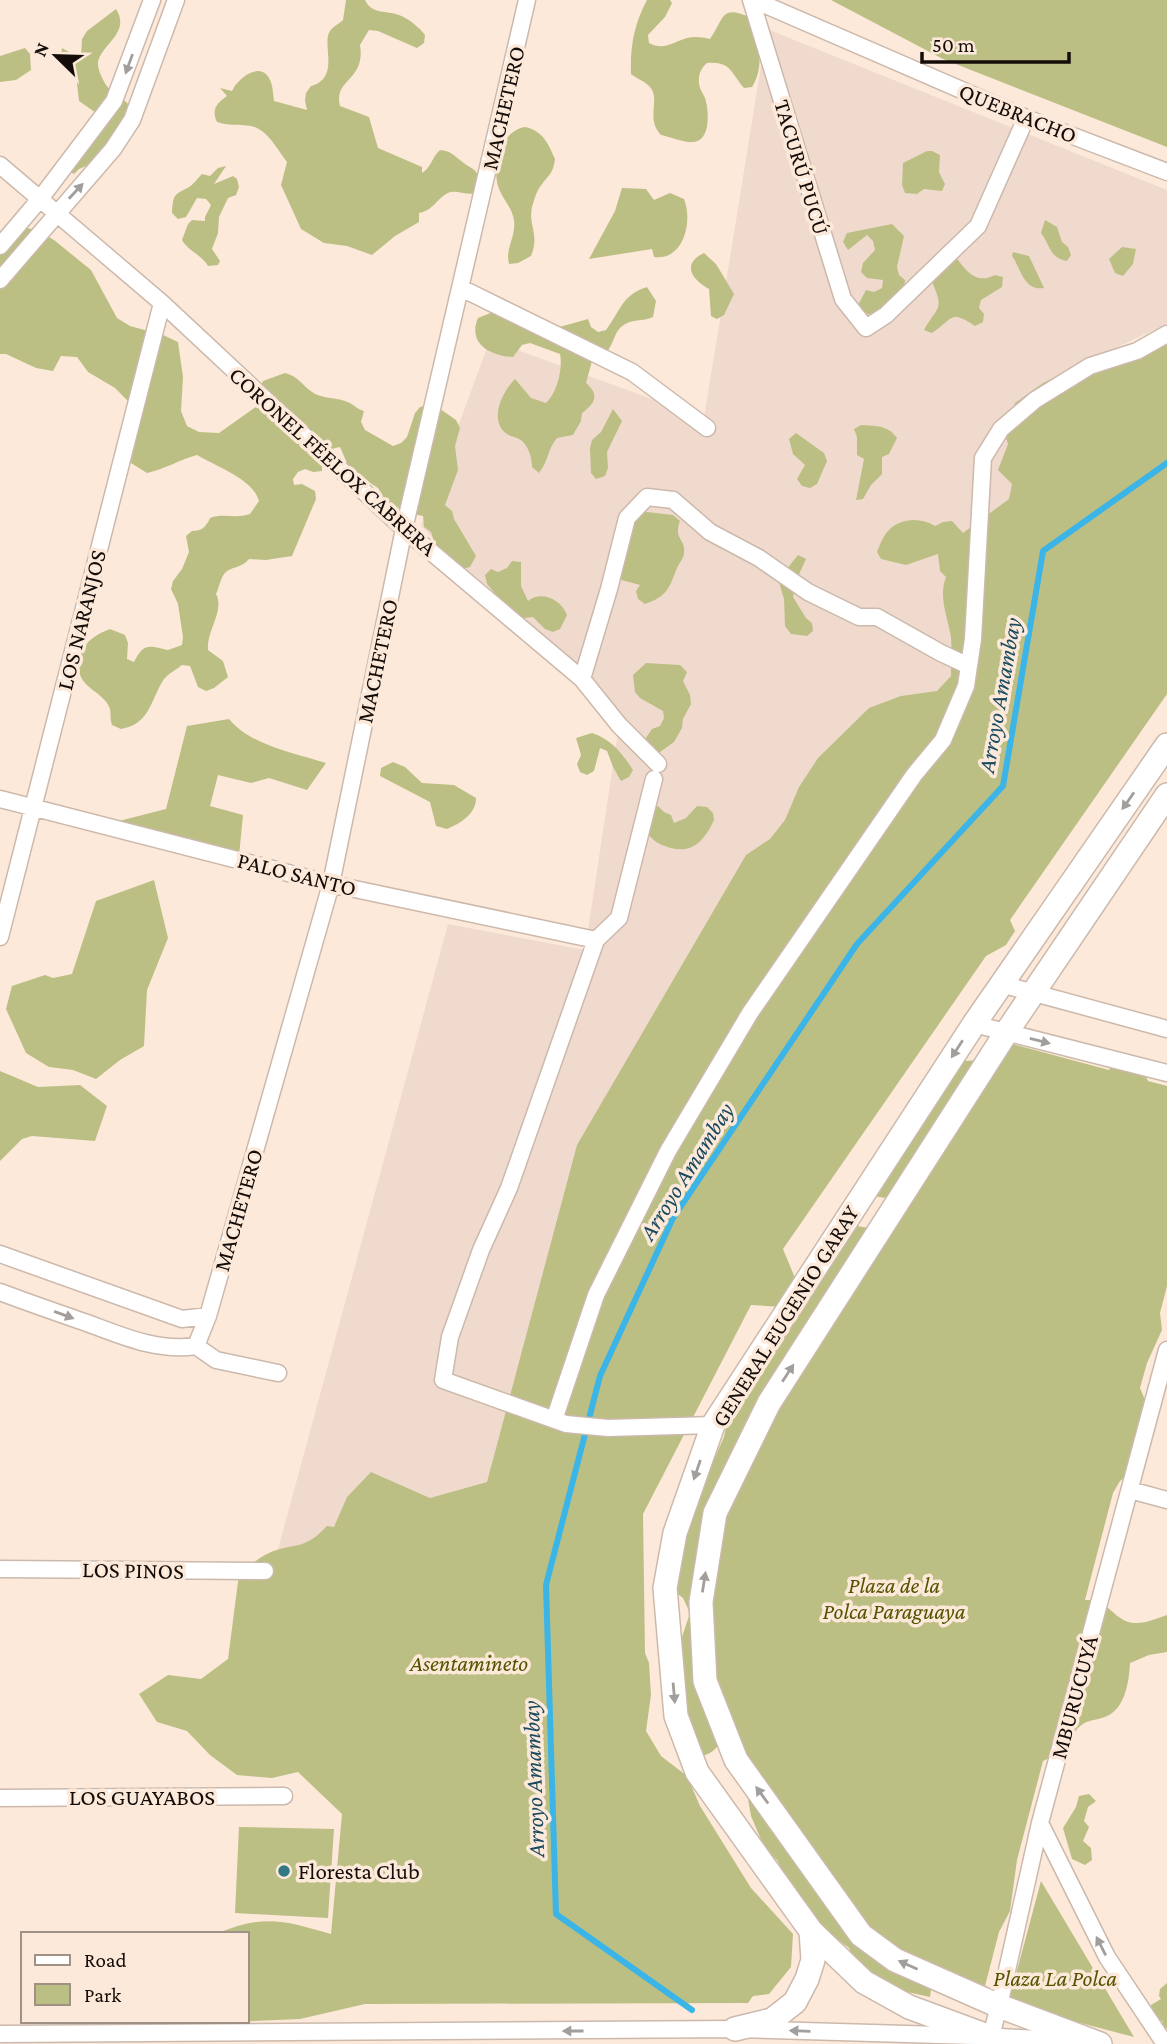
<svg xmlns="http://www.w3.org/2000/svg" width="1167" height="2044" font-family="'Crimson Pro',serif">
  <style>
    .commercial { fill: #f0dace }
    .green { fill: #bcbf84 }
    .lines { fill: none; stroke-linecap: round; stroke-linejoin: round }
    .stream { stroke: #3bb4e7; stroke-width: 6 }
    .street-casing { stroke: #ccb9ab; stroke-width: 19 }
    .secondary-casing { stroke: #ccb9ab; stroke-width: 26 }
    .street { stroke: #fff; stroke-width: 16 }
    .secondary { stroke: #fff; stroke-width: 23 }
    .oneway { fill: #a19e9c }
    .poi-dot { fill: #327885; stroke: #fde9da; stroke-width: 2.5 }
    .labels { text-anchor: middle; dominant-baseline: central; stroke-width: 7; stroke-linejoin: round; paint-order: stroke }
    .street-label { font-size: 23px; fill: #130c08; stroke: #fde9da }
    .park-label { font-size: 23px; font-style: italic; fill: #535401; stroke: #fde9da }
    .poi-label { font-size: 23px; fill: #130c08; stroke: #fde9da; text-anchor: start }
    .water-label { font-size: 24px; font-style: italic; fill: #194a5f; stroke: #fde9da }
  </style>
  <rect width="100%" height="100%" fill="#fde9da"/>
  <path class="commercial" d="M767,29L1167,190V324L1064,372L967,708L475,1557L277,1553L448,924L585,950L619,725L421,526L490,340L704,418Z"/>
  <path class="green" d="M346,0H365C372,15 386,10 399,15C408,18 420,28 425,35L424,43L417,48L378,31L369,30L360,45C366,81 333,79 340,106L369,117L378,148L422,167V173C431,168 432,157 440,150C451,151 452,154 460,160C475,173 481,166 477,193C466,196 455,189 448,193C437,198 433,211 419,213V222L395,236L372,255L347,246L324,243L301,229L281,185L287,162C277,149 267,129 251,126C239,124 228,126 217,122C211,109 217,103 227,96L220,88L232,91C237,79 259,61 269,78C273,84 273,94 274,101L307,110L305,101L306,93L311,86C341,78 321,43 330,31C332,27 339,24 343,20Z
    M647,0H670L672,3L665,17L648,35L649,43C664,51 673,42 687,38C694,36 703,37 710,39C725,18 720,4 751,18C759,40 765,67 752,87L744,88C731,73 731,61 707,63C701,68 698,75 699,83C699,88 703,93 705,98C709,110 711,140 694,142C684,143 671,137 661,135C645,118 661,100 650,87C645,81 637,79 631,74C630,47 634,24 647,0Z
    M831,0H1167V147L943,59Z
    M116,9C132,34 98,46 98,64C98,71 103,80 106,85C112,94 121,96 128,104L129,111L95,162L79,169L74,174L66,169L103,131L99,115L79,101L76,75C67,68 60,61 62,48L69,52L72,60L81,57L82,39L87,31Z
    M25,48L30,54L31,70L16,80L0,82V56Z
    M525,127C543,131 548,143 555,159C553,175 548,175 540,187C536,192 534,201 532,207C528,226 540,234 531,256L518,263L509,264C505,248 516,237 514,221C513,208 502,199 498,186C492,165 501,131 525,127Z
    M927,151H932L940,155L939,172L945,184L942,191L924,189L917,194L905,193L902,185L903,163Z
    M226,166L214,184L233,176L237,179L239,187L236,195L228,198L219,217L218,233L212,249L220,261L218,265L208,266C201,254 189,252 182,240L188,224L192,220L205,221V217L211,205L206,199L197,198L186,217L178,219L172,213C173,194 174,195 189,187C194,184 198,178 202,174L210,176L218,168Z
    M622,188L646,189L654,200L670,193L684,199C693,221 684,261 654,257L652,249L589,259L615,211Z
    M1045,220L1057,227L1062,242L1068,247L1071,255L1067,261C1049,258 1050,244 1041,233Z
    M892,224L904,236L897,267L899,275L905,280L904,288L879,310L870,315L862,311L858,305L866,290L874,292L882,288L883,280L867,278L861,272L863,263L875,250L873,241L867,235L848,250L843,242L847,233Z
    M23,227L39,231L54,240L91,270L117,318L130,326L163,335L178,342L183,377L181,411L187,426L199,432L219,433L257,406V397L263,381L285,373C298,376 302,385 312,392C322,399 334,397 345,401C353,403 356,409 364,411L361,422L365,430L393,446L401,443L407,437L415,413L420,407L428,405L436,406L456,420L460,428L455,446L458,470L445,505L452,511L454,519L476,556L470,567L462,569L436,548L431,532L424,527L423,516L408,513L387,503L378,488L350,470L340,447C326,449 323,457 322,471L313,472L305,469L298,472L293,479L294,485L302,484L315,491L316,499L292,556L266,560L249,559C241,568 235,566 227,571C221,575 219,588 216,594C225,611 206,631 208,650L223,661L228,677L214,688L206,691L198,687L190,666L182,665C176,670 169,673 164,679C151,698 151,724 121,729L112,725C110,719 111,714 110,709C103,688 70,689 81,654C86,640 97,634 110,629L125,635L128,643L127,659L134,662C144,642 149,646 168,650L182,645L183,637L178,604L171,589L173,581L182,569L189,552L186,536L192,531C202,531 206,527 210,518C223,513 236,519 250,514L259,501C253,479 217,467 197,455C179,460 165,469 147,473L131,463L122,450L129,417L127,400L115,388L88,372L77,357L61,356L53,371L36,368L6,354H0V250Z
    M1122,247L1136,249L1133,264L1123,276L1115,273L1109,259Z
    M1013,252L1029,256L1044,288C1023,291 1021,268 1012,256Z
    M704,253L716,264L734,294L724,315L717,319L711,316L709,289C692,280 681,264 704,253Z
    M955,256C966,271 976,285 995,275L1003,277L1002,287L981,300L979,308L984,314L983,322L975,326C949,309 954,319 932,333L924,330C937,306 945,311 932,282L939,275L941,265Z
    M647,287L656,301L653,317C643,322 631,318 621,327C615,333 614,340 610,347C607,354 598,357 592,361L586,383C600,395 595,403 582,413L581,421L573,435L557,438C547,450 549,460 539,473L532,467C532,459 529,447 522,441C518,437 511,437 507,434C488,421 502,392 515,379L531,398L546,403C557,393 563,369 560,354L530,343L522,345L513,357C491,356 467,344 478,318L493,312L556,328L588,319L591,327L598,332L606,330C621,310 622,295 647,287Z
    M1167,327V694L1010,920L1015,931L1006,945L986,956L783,1249L795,1278L783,1307L751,1305L643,1514L645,1653L649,1663L651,1695L646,1731L661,1756L687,1776L700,1806L751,1888L793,1934L791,1967L769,1994L753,1996L748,2003L365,2004L300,2019L233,2022L230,2021H247V1934H216C264,1914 283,1920 331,1934L342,1814L298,1772L272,1778L237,1775L210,1755L187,1731L157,1722L139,1694L168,1675L201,1679L228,1659L239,1574C248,1567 257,1559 267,1554C293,1541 302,1553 327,1526L334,1527L347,1497L371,1472L430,1498L487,1482L577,1145L746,855L770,839L785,820L799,787L818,758L869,708L901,696L937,691L951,676C951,664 952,650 951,637C948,618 938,597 946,577L940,571L938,554L906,565L881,559L877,552C880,545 883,536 888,531C900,518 920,517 935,526L943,522L952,521L963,533L1009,499L1012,484L998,470L1008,444L1005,435L1015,403L1043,383L1075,368L1111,357Z
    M613,409L622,421L607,452L608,468L605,476L596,479L591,473L590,448L592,440L601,432Z
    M861,425C876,426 888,425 897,438L889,454L882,457V474L871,485L863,499L856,500L864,459L857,455V437L854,429Z
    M796,433L824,453L827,461L817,484L810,488L802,486L797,479L805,465L793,454L789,439Z
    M647,512L673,515L680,521C673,539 686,539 684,553C684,558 679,563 677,568C669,588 668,596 645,604L638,599L636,591L640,585L614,578L626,533L639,513Z
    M798,555L806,559L796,581L793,597L806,618L812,623L813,631L807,636L791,634L785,626L784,599L779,582L782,575Z
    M512,561L521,562V586L528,601C542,590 561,600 567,615L560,629L553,632L545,629L533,617L517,619L487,584L485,575L491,569L498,572L507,568Z
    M646,663L680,665L687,672L683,681L690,695L691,704L683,719L682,728L674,742L660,752L652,754L643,742L652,729L660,726L664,718L663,711L640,698L635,692L633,675Z
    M229,719C250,745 294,753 326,763L307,790L269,778L251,783L218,775L210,806L243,815L239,856L115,822L166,809L187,726Z
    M592,733C611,739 623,754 633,770L629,777L621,781L613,767L607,751L600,748L594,771L587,775L580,772L577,764L581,755L576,738Z
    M393,762L405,767L422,783L454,785L476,798C476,814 461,823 447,829L436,826L430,802L380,776L381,768Z
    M658,806L664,812L671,815L674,823L686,818L697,806L707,807L713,813L714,820C705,839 694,854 671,848C661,845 655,843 648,834V809Z
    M154,880L168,938L147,990L144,1046L120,1060L96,1079L73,1070L49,1067L26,1053L6,1009L12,986L45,975L53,978L72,974L96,901Z
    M1005,1042L1109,1070L1113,1063L1141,1067L1148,1081L1167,1086V1286L1160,1313L1162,1330L1147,1363L1140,1388L1148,1407L1132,1471L1120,1481L1113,1493L1085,1600C1110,1599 1113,1621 1134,1623C1146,1624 1157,1618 1167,1615V1652L1149,1655L1130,1663C1129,1682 1125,1712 1102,1718C1092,1721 1086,1720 1078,1728C1073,1733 1071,1741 1066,1746C1060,1754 1052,1757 1043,1761L1017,1860L1010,1911L999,1932L985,1986L934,1966L930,1997L898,1990L868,1976L856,1963L849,1948L823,1929L792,1890L777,1860L765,1849L751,1816L748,1799L762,1779L722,1722L710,1626H705L724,1736C714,1754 706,1759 685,1755L679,1646L690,1613L683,1598L670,1588L696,1500L724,1437L728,1418L841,1223L874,1229L894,1199L879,1197L864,1191L948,1067L964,1061L981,1060Z
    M0,1071L38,1087L80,1085L107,1106L95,1141L32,1136L22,1139L0,1161Z
    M1089,1794L1096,1801L1088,1807L1084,1821L1089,1827L1083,1841L1091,1848L1092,1860L1085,1865L1072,1859L1063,1828L1076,1807L1079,1796Z
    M239,1827L334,1829L328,1918L235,1913Z
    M1041,1881L1134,2037L1008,2004Z
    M1167,1983V2028H1164L1162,2021C1155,2017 1150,2013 1151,2005L1161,1999L1159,1996L1160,1989Z"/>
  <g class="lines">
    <path class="stream" d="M692,2010L556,1914L546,1585L600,1376L673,1218L857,944L1003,786L1043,551L1167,463"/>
    <g class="street-casing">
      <path id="street" d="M751,0L843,299L866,328L886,315L978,226L1026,118
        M754,0L1026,118L1167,172
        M0,165L162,303L404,529L582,679L619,725L658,764
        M0,246L40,199L114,101L152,0
        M0,280L113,149L132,120L176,0
        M461,288L632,372L707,428
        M582,679L609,589L627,518L647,497L673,500L710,532L759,558L808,592L859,617H877L941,653L969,666
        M654,779L619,918L596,940L509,1188L481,1250L450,1337L443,1380L566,1424L608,1428L713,1425
        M0,799L331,884L596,940
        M0,937L162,303
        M1001,984L1167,1029
        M974,1024L1167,1073
        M0,1254L182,1319L208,1316
        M0,1292C29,1303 58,1313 87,1323C122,1336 158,1352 196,1346L208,1316L331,884L404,529L527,0
        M196,1346L216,1360L278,1373
        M554,1420L596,1295L668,1151L750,1013L914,775L943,740L966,686L973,639L983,458L1001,429L1035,400L1090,366L1137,351L1167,334
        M1130,1490L1167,1500
        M0,1569L265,1571
        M0,1798L284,1796
        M1040,1823L1107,1957L1165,2044
        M0,2034L735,2029L974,2036
        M1000,2037L1079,2041
        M985,2044L991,2036L999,2006L1040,1823L1167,1350"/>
    </g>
    <g class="secondary-casing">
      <path id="secondary" d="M735,2029L772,2020L795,2002L807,1979L813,1960L811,1931
        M1009,2044L909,2007L864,1982L811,1931L697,1772L676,1716L665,1588L675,1533L713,1425L974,1024L1167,745
        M1100,2044L999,2006L895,1960L861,1935L736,1760L705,1681L701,1602L715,1513L769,1403L1006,1033L1167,795"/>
    </g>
    <use href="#street" class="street"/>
    <use href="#secondary" class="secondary"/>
  </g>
  <defs><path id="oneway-solid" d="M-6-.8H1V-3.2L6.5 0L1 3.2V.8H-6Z" transform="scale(1.75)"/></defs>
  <g class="oneway">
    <use href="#oneway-solid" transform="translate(129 64) rotate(110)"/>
    <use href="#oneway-solid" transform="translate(76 191) rotate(-47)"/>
    <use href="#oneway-solid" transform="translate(1128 801) rotate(125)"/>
    <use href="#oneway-solid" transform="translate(1040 1041) rotate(14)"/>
    <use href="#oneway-solid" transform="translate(957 1049) rotate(123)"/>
    <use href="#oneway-solid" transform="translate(64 1315) rotate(20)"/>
    <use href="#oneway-solid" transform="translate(788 1373) rotate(-57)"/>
    <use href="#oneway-solid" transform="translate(697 1470) rotate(109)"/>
    <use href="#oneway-solid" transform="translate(704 1582) rotate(-81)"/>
    <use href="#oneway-solid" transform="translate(674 1693) rotate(85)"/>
    <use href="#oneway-solid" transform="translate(762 1795) rotate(-126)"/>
    <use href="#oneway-solid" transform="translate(1101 1946) rotate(-117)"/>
    <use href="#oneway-solid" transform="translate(908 1965) rotate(-156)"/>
    <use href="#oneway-solid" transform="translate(573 2031) rotate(180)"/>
    <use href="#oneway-solid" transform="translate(800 2031) rotate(-178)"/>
  </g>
  <circle class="poi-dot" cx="284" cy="1871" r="7"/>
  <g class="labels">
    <g class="street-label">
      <text transform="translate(503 108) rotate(-77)">MACHETERO</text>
      <text transform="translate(1018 113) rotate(22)">QUEBRACHO</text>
      <text transform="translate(802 167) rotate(73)">TACURÚ PUCÚ</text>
      <text transform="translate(333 461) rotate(42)">CORONEL FÉELOX CABRERA</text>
      <text transform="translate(81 620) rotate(-76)">LOS NARANJOS</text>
      <text transform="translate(377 661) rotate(-78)">MACHETERO</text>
      <text transform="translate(297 874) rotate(14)">PALO SANTO</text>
      <text transform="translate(238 1210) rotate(-74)">MACHETERO</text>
      <text transform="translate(785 1316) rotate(-58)">GENERAL EUGENIO GARAY</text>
      <text transform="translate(133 1570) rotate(1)">LOS PINOS</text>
      <text transform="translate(1074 1697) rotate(-75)">MBURUCUYÁ</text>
      <text x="142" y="1797">LOS GUAYABOS</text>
    </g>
    <g class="park-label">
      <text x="894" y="1585">Plaza de la<tspan x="894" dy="26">Polca Paraguaya</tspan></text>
      <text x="469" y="1663">Asentamineto</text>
      <text x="1055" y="1978">Plaza La Polca</text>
    </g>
    <g class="poi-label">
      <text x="298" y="1871">Floresta Club</text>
    </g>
    <g class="water-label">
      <text transform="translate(999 695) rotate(-80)">Arroyo Amambay</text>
      <text transform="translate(686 1171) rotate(-58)">Arroyo Amambay</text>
      <text transform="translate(533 1779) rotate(-92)">Arroyo Amambay</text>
    </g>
  </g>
  <rect x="21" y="1932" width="228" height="91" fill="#fde9da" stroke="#9f9186" stroke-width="2"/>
  <rect x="35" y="1955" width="35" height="10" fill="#ffffff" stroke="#9f9186" stroke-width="2"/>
  <text x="84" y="1967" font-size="21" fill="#130c08">Road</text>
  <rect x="35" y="1984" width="35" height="21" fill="#bcbf84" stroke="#9f9186" stroke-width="2"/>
  <text x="84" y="2002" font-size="21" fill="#130c08">Park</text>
  <g transform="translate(56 56) rotate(293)" stroke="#fde9da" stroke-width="5" paint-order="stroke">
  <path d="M0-5L12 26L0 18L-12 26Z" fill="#130c08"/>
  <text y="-10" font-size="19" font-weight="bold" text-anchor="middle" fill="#130c08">N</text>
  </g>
  <path d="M922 52v10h147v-10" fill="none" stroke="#130c08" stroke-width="3.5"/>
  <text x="932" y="52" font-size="21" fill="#130c08" stroke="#fde9da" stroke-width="5" paint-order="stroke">50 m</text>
</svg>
